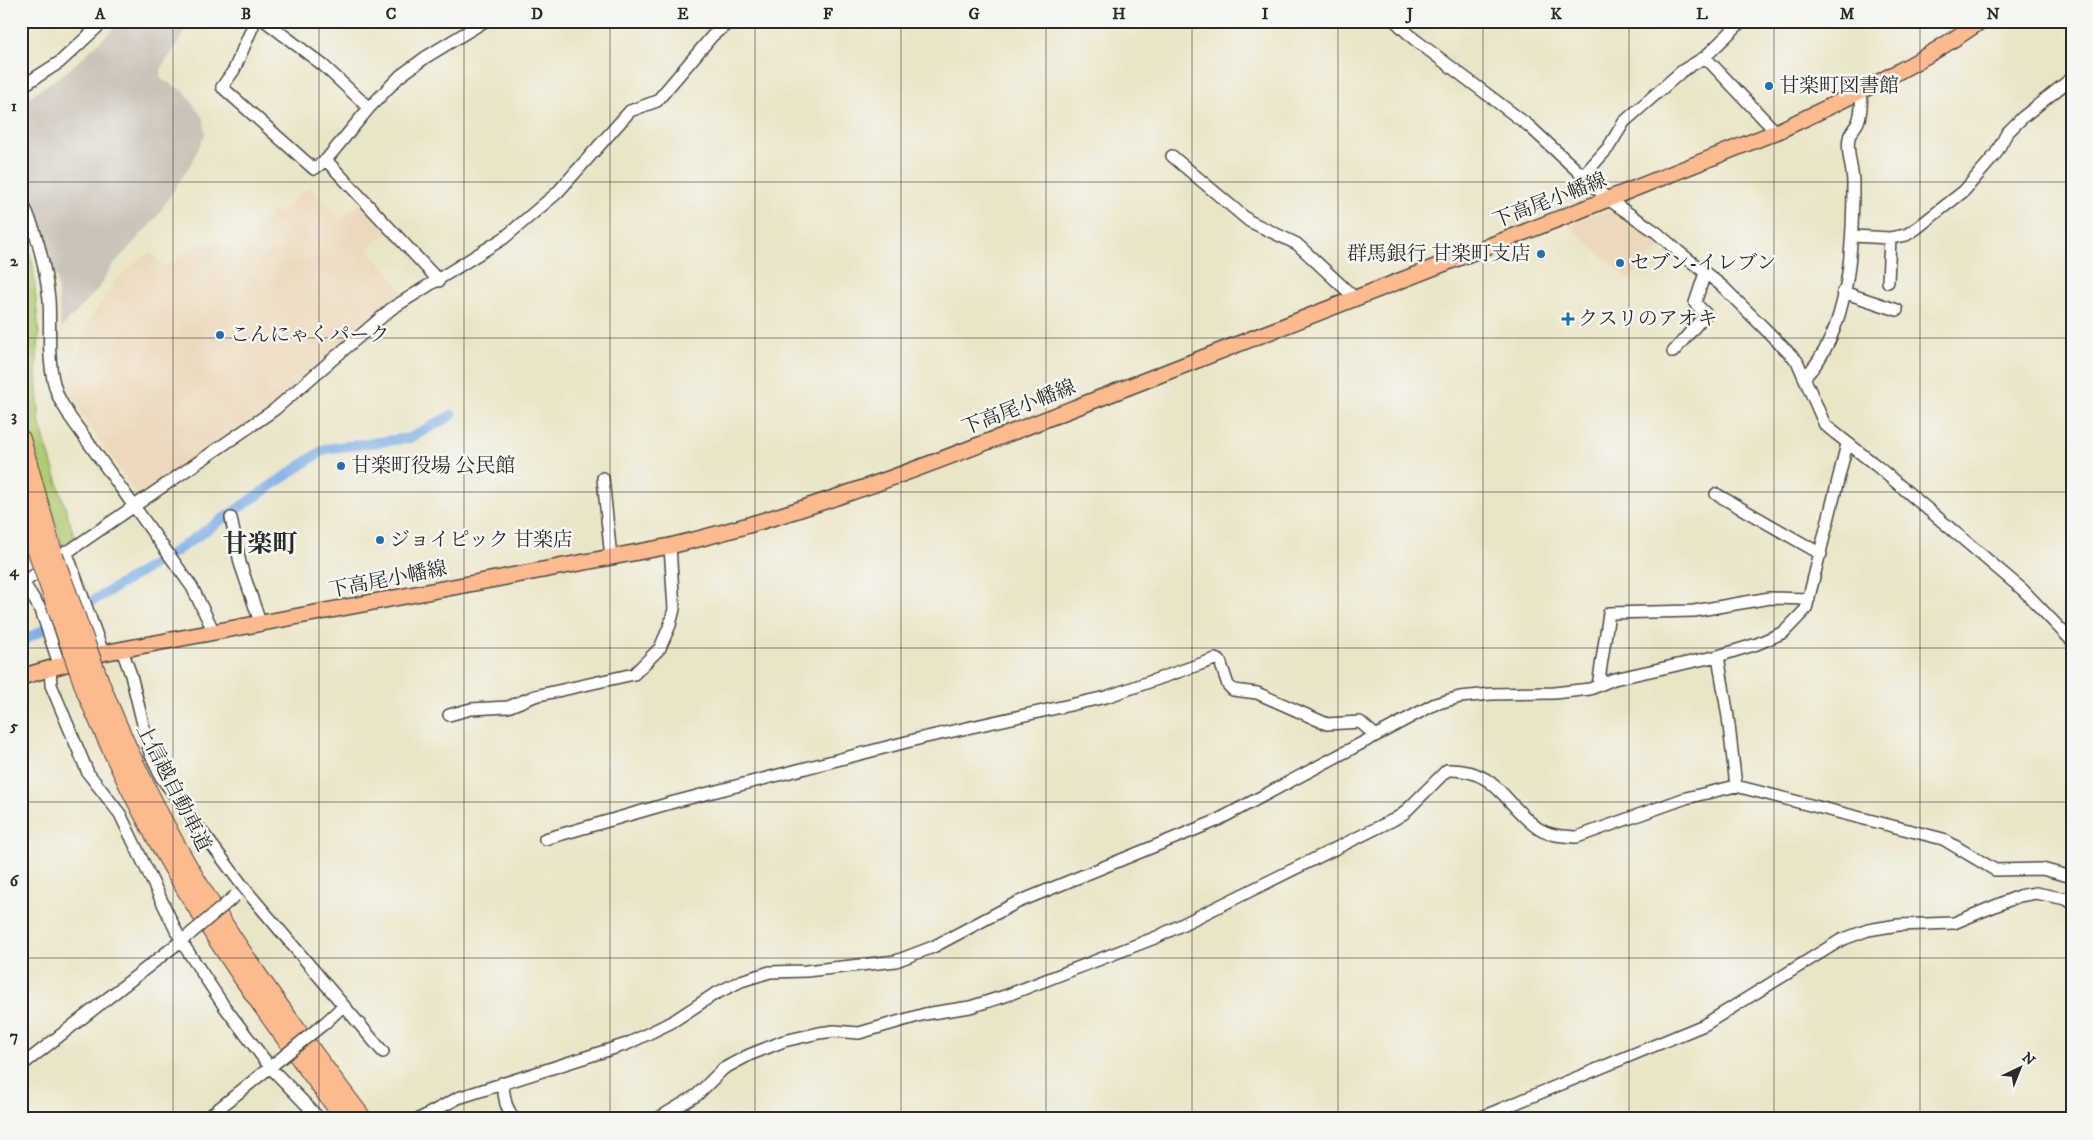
<svg xmlns="http://www.w3.org/2000/svg" width="2093" height="1140" font-family="'IM FELL DW Pica','Noto Serif JP',serif">
  <style>
    .built { fill: #ecd8ba }
    .industrial { fill: #cbc3b8 }
    .green { fill: #b0cb71; stroke: #6e7b4e }
    .lines { fill: none; stroke-linecap: round; stroke-linejoin: round }
    .canal { stroke: #7eaee8; stroke-width: 10 }
    .minor-casing { stroke: #484742; stroke-width: 14 }
    .major-casing { stroke: #484742; stroke-width: 18 }
    .highway-casing { stroke: #484742; stroke-width: 20 }
    .minor { stroke: #fff; stroke-width: 11 }
    .major { stroke: #fcba8e; stroke-width: 15 }
    .highway { stroke: #fcba8e; stroke-width: 18 }
    .minor-bridge-casing { stroke: #484742; stroke-width: 14; stroke-linecap: butt }
    .highway-bridge-casing { stroke: #484742; stroke-width: 20; stroke-linecap: butt }
    .minor-bridge { stroke: #fff; stroke-width: 11 }
    .highway-bridge { stroke: #fcba8e; stroke-width: 18 }
    .grid { fill: none; stroke: #2b2b2b; stroke-width: 1; stroke-opacity: 0.55 }
    .poi-dot { fill: #1f6fb2; stroke: #f6f6f2; stroke-width: 2 }
    .labels { text-anchor: middle; dominant-baseline: central; stroke-width: 5; stroke-linejoin: round; paint-order: stroke }
    .poi-label { font-size: 20px; fill: #2b2b2b; stroke: #f6f6f2; text-anchor: start }
    .street-label { font-size: 20px; fill: #2b2b2b; stroke: #f6f6f2 }
    .district-label { font-size: 25px; font-weight: bold; fill: #2b2b2b; stroke: #f6f6f2 }
    .neatline { fill: none; stroke: #2b2b2b; stroke-width: 2 }
    .grid-label { font-size: 16px; text-anchor: middle; font-weight: bold; fill: #2b2b2b }
  </style>
  <rect width="100%" height="100%" fill="#f6f6f2"/>
  <filter id="ink" filterUnits="userSpaceOnUse"><feTurbulence type="fractalNoise" baseFrequency=".02" numOctaves="2"/><feDisplacementMap in="SourceGraphic" scale="10" xChannelSelector="R" yChannelSelector="G"/><feConvolveMatrix kernelMatrix="1 2 1 2 8 2 1 2 1" color-interpolation-filters="sRGB"/></filter>
  <filter id="wash" filterUnits="userSpaceOnUse"><feTurbulence type="fractalNoise" baseFrequency=".0096" numOctaves="4" result="noise"/><feDisplacementMap in="SourceGraphic" scale="20" xChannelSelector="R" yChannelSelector="G"/><feGaussianBlur stdDeviation="1.12" result="paint"/><feColorMatrix in="noise" values="0 0 0 0 0 0 0 0 0 0 0 0 0 0 0 0 0 1.4 0 .05"/><feComposite in="paint" operator="in"/></filter>
  <g filter="url(#wash)">
    <rect width="100%" height="100%" fill="#ebe5c7"/>
    <path class="built" d="M310,186L340,219L361,203L390,232L367,248L407,296L277,405L143,496L138,495L81,414L65,379L79,358L84,329L116,279L149,252L166,267L193,247L213,241L235,249L274,211L278,214Z
      M1619,212L1663,243L1629,280L1567,224L1598,213Z"/>
    <path class="industrial" d="M122,21H189L177,45L162,66L160,76L163,80L185,92L204,120L205,134L193,160L156,218L112,266L98,289L61,328L57,280L46,241L38,212L21,179V102L69,70Z"/>
    <path class="green" d="M21,220L33,266L39,334L36,374L40,425L75,539L62,545L21,398Z"/>
    <g class="lines">
      <path class="canal" d="M79,609L173,553L325,449L410,438L452,415
        M21,642L64,618"/>
    </g>
  </g>
  <g filter="url(#ink)">
    <g class="lines">
      <g class="minor-casing">
        <path id="minor" d="M255,21L234,70L222,87L314,169L326,160L369,108L400,76L426,57L485,21
          M265,21L324,66L369,108
          M1395,21L1414,39L1529,126L1609,200L1656,232L1679,252L1722,286L1797,361L1825,425L1878,467L2023,590L2072,641
          M2071,21L2072,22
          M1705,57L1776,132
          M21,87L60,62L104,21
          M1172,156L1249,221L1297,244L1356,299
          M326,160L439,281
          M1582,177L1608,148L1624,122L1682,71L1705,57L1742,21
          M21,200C37,230 45,265 49,299C51,329 46,364 57,393C60,402 66,409 70,417L192,587L214,632
          M1853,236L1890,238L1906,235L1917,228L1964,191L1995,155L2007,133L2023,117L2072,78
          M1888,282L1890,238
          M1843,292L1897,310
          M1673,352L1706,314L1695,303L1705,273
          M1805,377C1850,331 1853,245 1853,183C1853,168 1846,153 1849,138C1850,132 1856,127 1858,122C1862,113 1861,101 1862,91
          M603,478L611,558
          M1716,494L1821,554
          M231,518L240,563L261,625
          M66,551L103,653
          M21,579L41,610L59,664
          M21,584L274,410L391,309L504,238L557,193L630,111L657,101L713,35L731,21
          M122,650L131,675L150,753L161,777L245,889L383,1052
          M1718,656L1728,717L1736,786
          M50,667L51,685L88,773L120,814L181,941L224,1006L270,1067L320,1119
          M1598,686L1609,613L1694,611L1770,598L1809,599
          M449,715L471,709L508,707L535,696L634,674L660,648L670,625L674,609L670,546
          M545,839L674,802L922,738L1106,697L1215,659L1220,661L1228,685L1233,690L1257,693L1327,724L1360,722L1375,735
          M326,1022L343,1006
          M21,1066L186,937
          M502,1083L506,1104L513,1119
          M206,1119L274,1064
          M419,1119L458,1098L627,1044L672,1022L713,995L741,981L770,972L806,971L896,961L933,947L1016,903L1216,821L1435,704L1460,697L1491,694L1554,693L1590,689L1614,679L1718,656L1757,644L1784,632L1806,609L1847,444
          M657,1119L697,1095L723,1069L749,1055L784,1041L819,1033L834,1031L859,1033L925,1014L970,1007L1005,996L1157,937L1393,820L1403,814L1447,770C1498,768 1505,806 1539,829C1550,836 1564,836 1577,837L1686,798L1736,786L1943,839L1995,870L2042,869L2072,877
          M1477,1119L1704,1025L1841,940L1868,930L1898,925L1954,923L2019,896L2036,893L2066,899L2072,903"/>
      </g>
      <g class="major-casing">
        <path id="major" d="M21,677L103,653L670,546C832,507 986,442 1141,382C1353,300 1565,217 1776,132C1846,99 1917,66 1981,21"/>
      </g>
      <g class="highway-casing">
        <path id="highway" d="M21,439L54,556
          M21,498L41,563
          M101,685C126,747 154,808 188,866C240,955 301,1037 363,1119
          M86,692C106,739 127,785 151,829C207,932 275,1026 345,1119"/>
      </g>
      <use href="#minor" class="minor"/>
      <use href="#major" class="major"/>
      <use href="#highway" class="highway"/>
      <g class="minor-bridge-casing">
        <path id="minor-bridge" d="M189,935L235,896
          M274,1064L326,1022"/>
      </g>
      <g class="highway-bridge-casing">
        <path id="highway-bridge" d="M54,556L101,685
          M41,563L86,692"/>
      </g>
      <use href="#minor-bridge" class="minor-bridge"/>
      <use href="#highway-bridge" class="highway-bridge"/>
    </g>
  </g>
  <path class="grid" d="M173,21V1119M319,21V1119M464,21V1119M610,21V1119M755,21V1119M901,21V1119M1046,21V1119M1192,21V1119M1338,21V1119M1483,21V1119M1629,21V1119M1774,21V1119M1920,21V1119M21,182H2072M21,338H2072M21,492H2072M21,648H2072M21,802H2072M21,958H2072"/>
  <g class="poi-dot">
    <circle cx="1769" cy="86" r="5"/>
    <circle cx="1541" cy="254" r="5"/>
    <circle cx="1620" cy="263" r="5"/>
    <path d="M1565.5 311.5h5v5h5v5h-5v5h-5v-5h-5v-5h5z"/>
    <circle cx="220" cy="335" r="5"/>
    <circle cx="341" cy="466" r="5"/>
    <circle cx="380" cy="540" r="5"/>
  </g>
  <g class="labels">
    <g class="poi-label">
      <text x="1779" y="86">甘楽町図書館</text>
      <text x="1531" y="254" text-anchor="end">群馬銀行 甘楽町支店</text>
      <text x="1630" y="263">セブン-イレブン</text>
      <text x="1578" y="319">クスリのアオキ</text>
      <text x="230" y="335">こんにゃくパーク</text>
      <text x="351" y="466">甘楽町役場 公民館</text>
      <text x="390" y="540">ジョイピック 甘楽店</text>
    </g>
    <g class="street-label">
      <text transform="translate(1550 201) rotate(-21)">下高尾小幡線</text>
      <text transform="translate(1019 408) rotate(-21)">下高尾小幡線</text>
      <text transform="translate(388 580) rotate(-11)">下高尾小幡線</text>
      <text transform="translate(173 788) rotate(63)">上信越自動車道</text>
    </g>
    <g class="district-label">
      <text x="260" y="544">甘楽町</text>
    </g>
  </g>
  <rect width="2093" height="1140" fill="none" stroke="#f6f6f2" stroke-width="55"/>
  <g transform="translate(2020 1068) rotate(43)" stroke="#f6f6f2" stroke-width="4" paint-order="stroke">
  <path d="M0-4L9 19L0 12L-9 19Z" fill="#2b2b2b"/>
  <text y="-8" font-size="14" font-weight="bold" text-anchor="middle" fill="#2b2b2b">N</text>
  </g>
  <rect x="28" y="28" width="2038" height="1084" class="neatline"/>
  <g class="grid-label">
    <text x="100" y="19">A</text>
    <text x="246" y="19">B</text>
    <text x="391" y="19">C</text>
    <text x="537" y="19">D</text>
    <text x="683" y="19">E</text>
    <text x="828" y="19">F</text>
    <text x="974" y="19">G</text>
    <text x="1119" y="19">H</text>
    <text x="1265" y="19">I</text>
    <text x="1410" y="19">J</text>
    <text x="1556" y="19">K</text>
    <text x="1702" y="19">L</text>
    <text x="1847" y="19">M</text>
    <text x="1993" y="19">N</text>
    <text x="14" y="111">1</text>
    <text x="14" y="266">2</text>
    <text x="14" y="421">3</text>
    <text x="14" y="576">4</text>
    <text x="14" y="731">5</text>
    <text x="14" y="886">6</text>
    <text x="14" y="1041">7</text>
  </g>
</svg>
